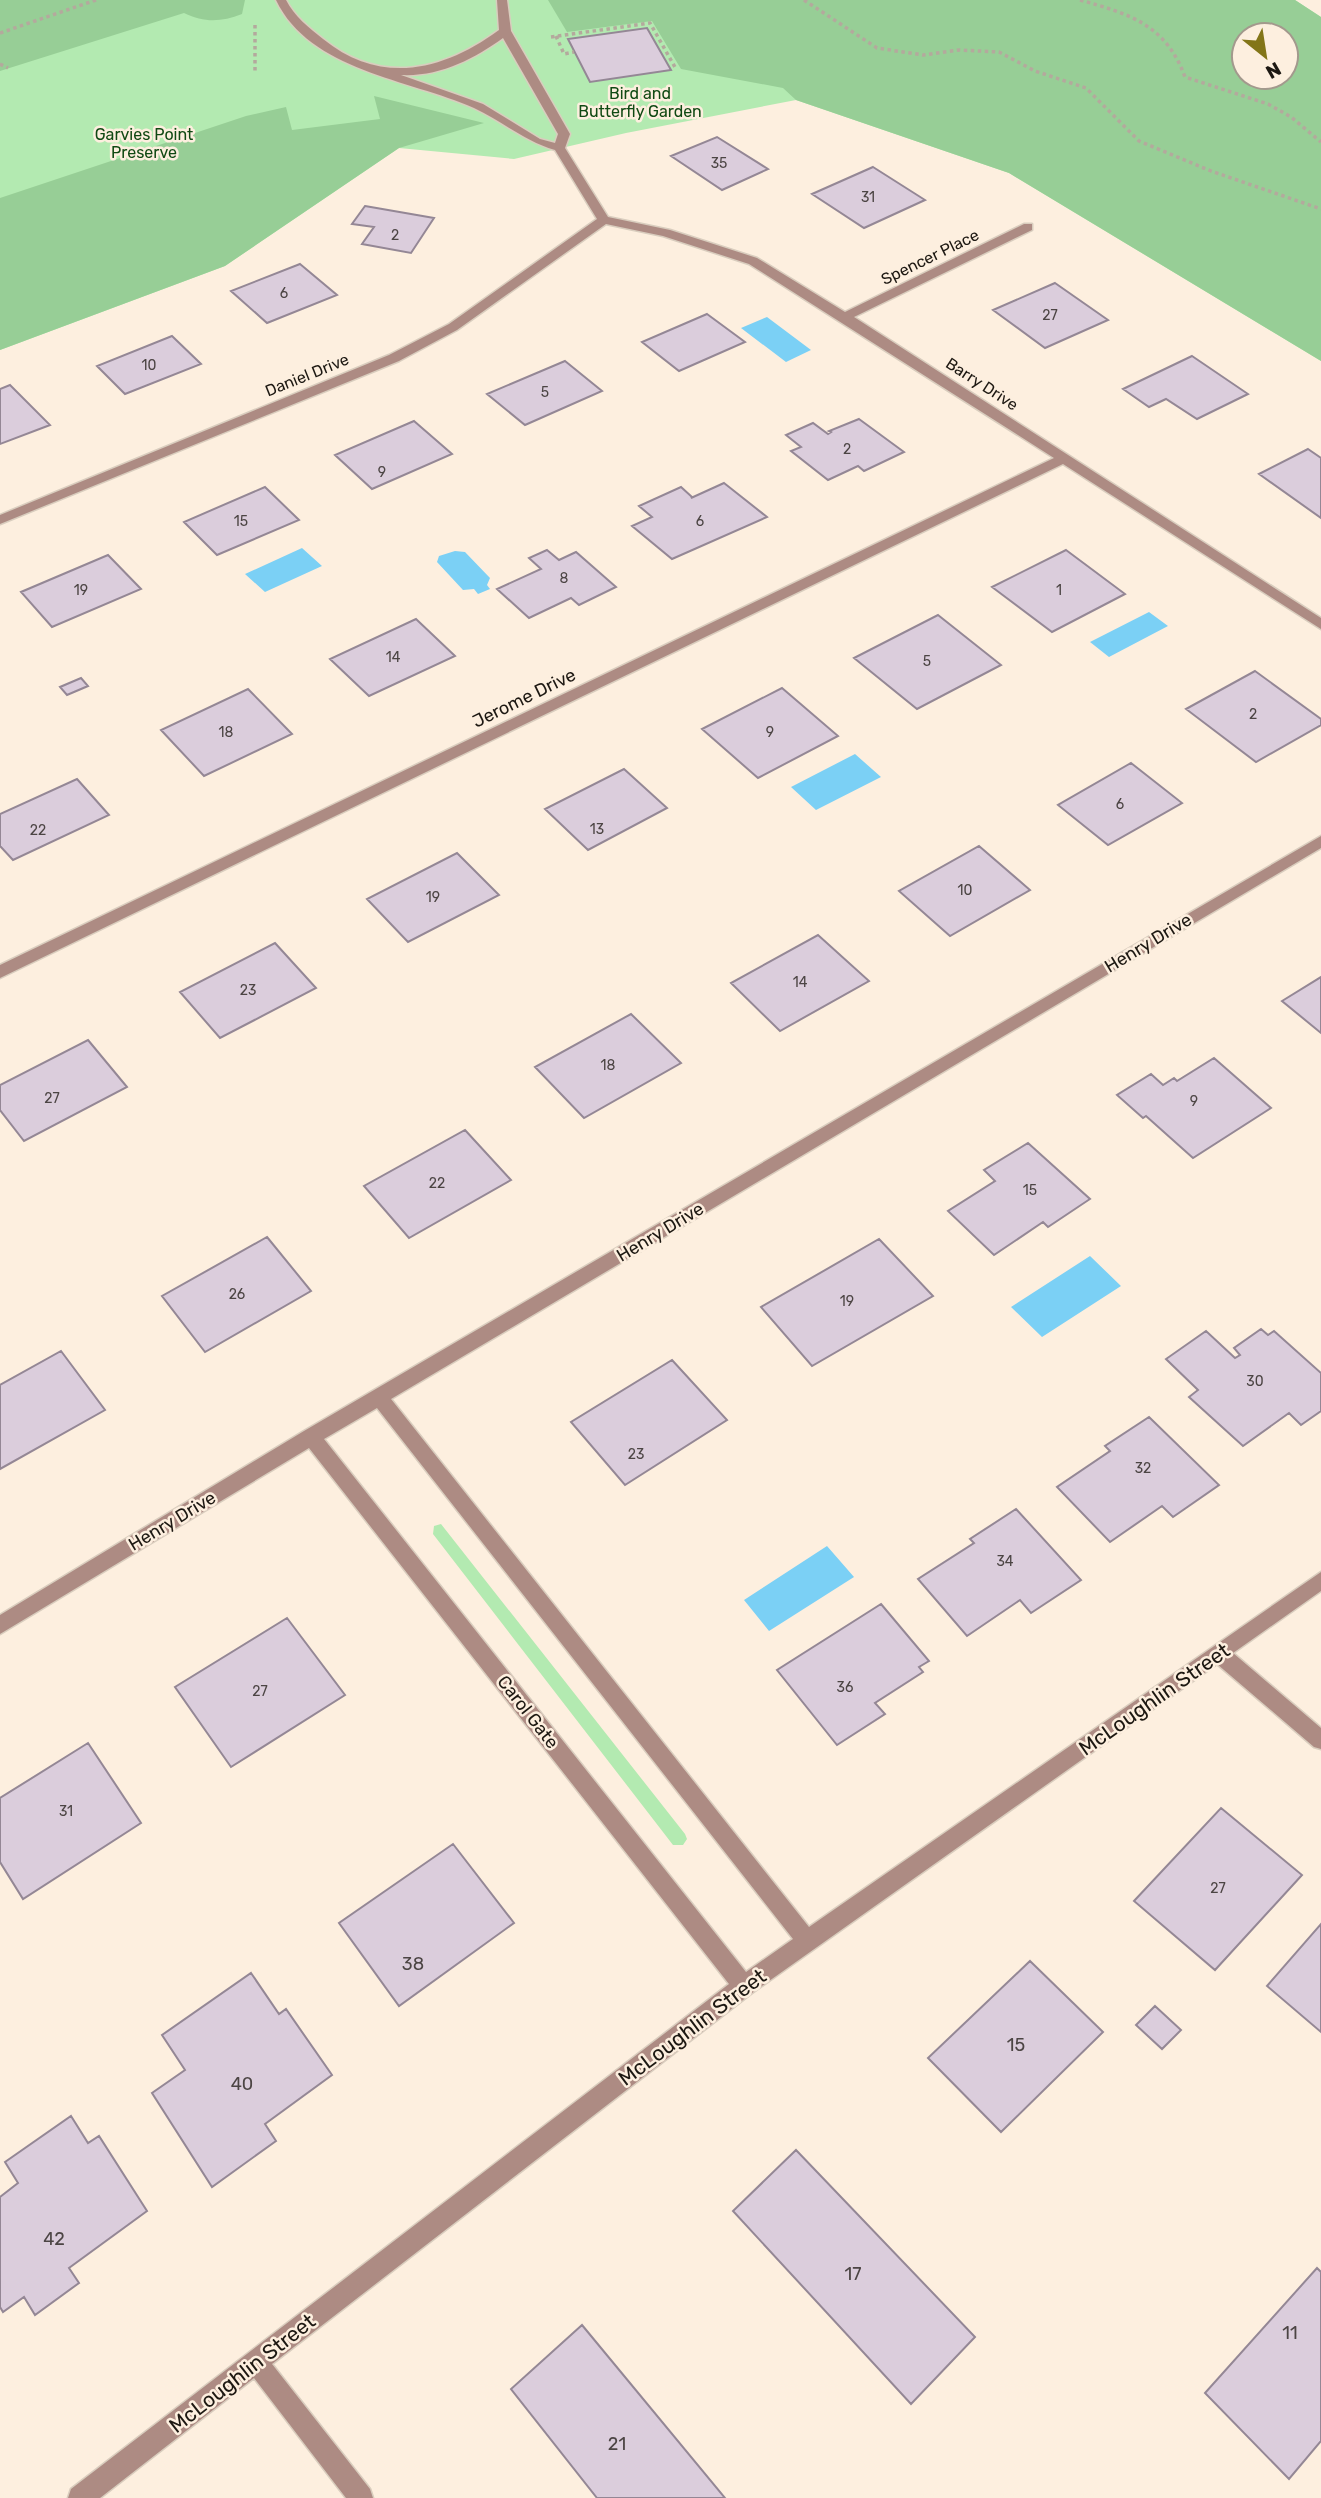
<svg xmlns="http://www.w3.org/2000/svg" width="1321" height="2498" font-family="Rubik,sans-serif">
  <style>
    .green { fill: #b3eab1; fill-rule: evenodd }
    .forest { fill: #97ce96; fill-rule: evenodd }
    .water { fill: #7bd0f5 }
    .building { fill: #dbcddc; stroke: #948795; stroke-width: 2 }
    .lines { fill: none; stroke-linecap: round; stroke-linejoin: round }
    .minor-casing { stroke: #d9cdbe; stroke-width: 3 }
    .path { stroke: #b4a99d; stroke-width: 3.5; stroke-dasharray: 3.5 3.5; stroke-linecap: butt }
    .minor { fill: #ad8b83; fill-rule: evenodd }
    .labels { text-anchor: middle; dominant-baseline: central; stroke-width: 5; stroke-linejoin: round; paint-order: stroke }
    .number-label { font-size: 14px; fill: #4c4544 }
    .far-park-label { font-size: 16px; fill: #104913; stroke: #fdefdf }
    .far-street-label { font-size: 16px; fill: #1d1812; stroke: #fdefdf }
    .street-label { font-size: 18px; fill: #1d1812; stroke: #fdefdf }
    .near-number-label { font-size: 18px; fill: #4c4544 }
    .near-street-label { font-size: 21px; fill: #1d1812; stroke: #fdefdf }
  </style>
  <rect width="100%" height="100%" fill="#fdefdf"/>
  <path class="green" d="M0,0H1295L1321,17V361L1009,173L796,100L626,133L514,159L399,148L225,266L0,350ZM1244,35H1286V77H1244Z
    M441,1524L685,1834L687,1839L683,1845H673L433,1534L434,1526Z"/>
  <path class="forest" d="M0,0H245L242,14C221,22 205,23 184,13L0,71Z
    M548,0H1295L1321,17V361L1009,173L796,100L783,88L681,69L652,21L567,32ZM1244,35H1286V77H1244Z
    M374,96L484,123L399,148L225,266L0,350V198L246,116L286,107L292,130L380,119Z"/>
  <path class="water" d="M767,317L811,350L786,362L741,328Z
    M302,548L322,566L265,592L245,574Z
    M455,551L465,552L490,578L487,585L490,589L478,594L474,589L463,590L437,562L439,556Z
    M1149,612L1168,626L1109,657L1090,642Z
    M855,754L881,777L816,810L791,787Z
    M1090,1256L1121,1286L1042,1337L1011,1307Z
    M827,1546L854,1577L769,1631L744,1600Z"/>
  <path class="building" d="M647,28L671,70L590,82L568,39Z
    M717,137L768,169L722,190L671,156Z
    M873,167L925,200L864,228L812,194Z
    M365,206L434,218L411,253L362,244L374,227L352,224Z
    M300,264L337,295L267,323L231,291Z
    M1055,283L1108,320L1045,348L993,310Z
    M707,314L745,342L679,371L642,342Z
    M172,336L201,364L125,394L97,366Z
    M1192,356L1248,394L1197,419L1166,399L1149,407L1123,389Z
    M565,361L602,391L525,425L487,394Z
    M10,385L50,425L0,444V389Z
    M859,419L904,452L864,471L858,466L828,480L791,451L801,447L786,435L813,423L828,434L831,432L829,431Z
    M414,421L452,454L372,489L335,455Z
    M1308,449L1321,458V518L1259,474Z
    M724,483L767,517L672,559L632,526L652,517L639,506L681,487L692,497L691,498Z
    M265,487L299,520L217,555L184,522Z
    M547,550L559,560L576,552L616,587L579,605L571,598L529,618L497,589L541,569L529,558Z
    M1066,550L1125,594L1052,632L992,587Z
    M108,555L141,589L52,627L21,592Z
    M938,615L1001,665L917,709L854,658Z
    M416,619L455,656L369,696L330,659Z
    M1255,671L1321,719V725L1256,762L1186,709Z
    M81,678L88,686L67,695L60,687Z
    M782,688L838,736L758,778L702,729Z
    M248,689L292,734L204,776L161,730Z
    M1131,763L1182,803L1108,845L1058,805Z
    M624,769L667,808L588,850L545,809Z
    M77,779L109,815L13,860L0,846V814Z
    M979,846L1030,890L950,936L899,891Z
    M457,853L499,895L408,942L367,899Z
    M818,935L869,981L780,1031L731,983Z
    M275,943L316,988L220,1038L180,992Z
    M1321,977V1033L1282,1001Z
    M631,1014L681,1063L584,1118L535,1067Z
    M88,1040L127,1087L24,1141L0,1110V1085Z
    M1214,1058L1271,1108L1193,1158L1146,1116L1143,1118L1117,1095L1151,1074L1163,1085L1174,1078L1177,1081Z
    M465,1130L511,1180L409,1238L364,1186Z
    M1028,1143L1090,1199L1048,1227L1043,1222L994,1255L948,1211L995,1181L984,1170Z
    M267,1237L311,1291L205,1352L162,1296Z
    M879,1239L933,1296L812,1366L761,1307Z
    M1261,1329L1268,1335L1274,1331L1321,1373V1411L1301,1425L1289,1413L1243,1446L1189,1397L1198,1390L1166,1359L1206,1331L1235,1358L1240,1355L1234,1348Z
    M61,1351L105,1410L0,1469V1385Z
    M672,1360L727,1420L625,1485L571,1422Z
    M1149,1417L1219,1485L1173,1517L1162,1506L1110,1542L1057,1487L1110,1451L1105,1446Z
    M1016,1509L1081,1580L1031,1613L1020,1600L967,1636L918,1579L974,1543L970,1539Z
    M881,1604L929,1661L919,1667L923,1672L875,1703L885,1714L837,1745L777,1670Z
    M287,1618L345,1695L231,1767L175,1687Z
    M88,1743L141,1823L23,1899L0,1862V1798Z
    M1221,1808L1302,1875L1215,1970L1134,1901Z
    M453,1844L514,1923L399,2006L339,1923Z
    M1321,1924V2032L1267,1986Z
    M1030,1961L1103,2032L1001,2132L928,2058Z
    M251,1973L279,2014L286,2009L332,2075L265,2124L276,2141L212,2187L152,2093L185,2070L162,2035Z
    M1155,2006L1181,2030L1162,2049L1136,2025Z
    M71,2116L88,2143L99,2136L147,2211L69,2268L79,2283L35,2315L24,2297L3,2312L0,2307V2197L18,2183L5,2162Z
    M796,2150L975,2337L911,2404L733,2211Z
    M1317,2268L1321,2272V2441L1289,2479L1205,2393Z
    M582,2325L725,2498H597L511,2389Z"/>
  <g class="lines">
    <g class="minor-casing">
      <path id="minor" d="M276,0H286C294,16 309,28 323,39C381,86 443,71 499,30L497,0H507L511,31L570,134L565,148L608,217L670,230L757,258L845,312L1024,224H1032V230L854,317L1321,618V629L1063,464L0,978V965L1054,458L749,264L663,236L606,224L457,330L399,361L0,524V515L389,355L449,324L597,219L555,150C524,141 502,121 474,108C409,79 310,71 276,0ZM503,38L558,134L555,143L540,139L483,104L401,75C439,77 474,59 503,38Z
        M1321,836V848L391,1399L809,1927L1321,1572V1591L1233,1653L1321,1728V1749L1314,1747L1217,1664L752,1993L272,2364L370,2489L373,2498H346L254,2378L100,2498H68L71,2489L729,1984L309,1448L0,1634V1615L304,1431ZM377,1408L793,1939L746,1972L324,1439Z"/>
    </g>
    <path class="path" d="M804,0L877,48L923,55L959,50L999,52L1035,71L1086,88L1139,141L1211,171L1321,209
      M1080,0C1130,14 1166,25 1185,77L1268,104L1291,117L1321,142
      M255,25V74
      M0,33L96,0
      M556,36L564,54L574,52
      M551,37L650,23L676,69
      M0,64L8,68"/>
    <use href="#minor" class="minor"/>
  </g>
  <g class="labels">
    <g class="number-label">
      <text x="719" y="163">35</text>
      <text x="868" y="197">31</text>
      <text x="395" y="235">2</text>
      <text x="284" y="293">6</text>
      <text x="1050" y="315">27</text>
      <text x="149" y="365">10</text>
      <text x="545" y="392">5</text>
      <text x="847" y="449">2</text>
      <text x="382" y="472">9</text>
      <text x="241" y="521">15</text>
      <text x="700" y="521">6</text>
      <text x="564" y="578">8</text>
      <text x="81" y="590">19</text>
      <text x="1059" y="590">1</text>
      <text x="393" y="657">14</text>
      <text x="927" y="661">5</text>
      <text x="1253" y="714">2</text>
      <text x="226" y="732">18</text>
      <text x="770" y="732">9</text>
      <text x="1120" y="804">6</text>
      <text x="597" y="829">13</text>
      <text x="38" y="830">22</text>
      <text x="965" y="890">10</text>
      <text x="433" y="897">19</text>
      <text x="800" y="982">14</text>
      <text x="248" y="990">23</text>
      <text x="608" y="1065">18</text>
      <text x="52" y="1098">27</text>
      <text x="1194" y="1101">9</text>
      <text x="437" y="1183">22</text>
      <text x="1030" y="1190">15</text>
      <text x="237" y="1294">26</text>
      <text x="847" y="1301">19</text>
      <text x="1255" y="1381">30</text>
      <text x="636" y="1454">23</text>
      <text x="1143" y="1468">32</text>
      <text x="1005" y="1561">34</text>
      <text x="845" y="1687">36</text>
      <text x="260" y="1691">27</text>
      <text x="66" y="1811">31</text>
      <text x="1218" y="1888">27</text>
    </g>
    <g class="far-park-label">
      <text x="640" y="93">Bird and<tspan x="640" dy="18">Butterfly Garden</tspan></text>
      <text x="144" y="134">Garvies Point<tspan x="144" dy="18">Preserve</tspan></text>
    </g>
    <g class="far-street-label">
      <text transform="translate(930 257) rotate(-26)">Spencer Place</text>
      <text transform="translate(307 375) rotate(-22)">Daniel Drive</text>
      <text transform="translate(982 384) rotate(33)">Barry Drive</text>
    </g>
    <g class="street-label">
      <text transform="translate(524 698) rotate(-26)">Jerome Drive</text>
      <text transform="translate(1148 943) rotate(-31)">Henry Drive</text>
      <text transform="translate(660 1232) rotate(-31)">Henry Drive</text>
      <text transform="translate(172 1521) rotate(-31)">Henry Drive</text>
      <text transform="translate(528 1712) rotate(52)">Carol Gate</text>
    </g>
    <g class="near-number-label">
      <text x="413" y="1964">38</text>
      <text x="1016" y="2045">15</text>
      <text x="242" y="2084">40</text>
      <text x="54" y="2239">42</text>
      <text x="853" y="2274">17</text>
      <text x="1290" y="2333">11</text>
      <text x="617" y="2444">21</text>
    </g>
    <g class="near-street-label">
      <text transform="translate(1154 1699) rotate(-35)">McLoughlin Street</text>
      <text transform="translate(692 2027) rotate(-37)">McLoughlin Street</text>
      <text transform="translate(242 2373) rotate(-38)">McLoughlin Street</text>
    </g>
  </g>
  <g transform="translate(1265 56) rotate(150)"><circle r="33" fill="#fdefdf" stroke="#a3998d" stroke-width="2"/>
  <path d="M0-5L12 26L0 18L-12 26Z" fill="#837518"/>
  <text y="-10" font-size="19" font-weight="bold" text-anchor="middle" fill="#1d1812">N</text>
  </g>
</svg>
